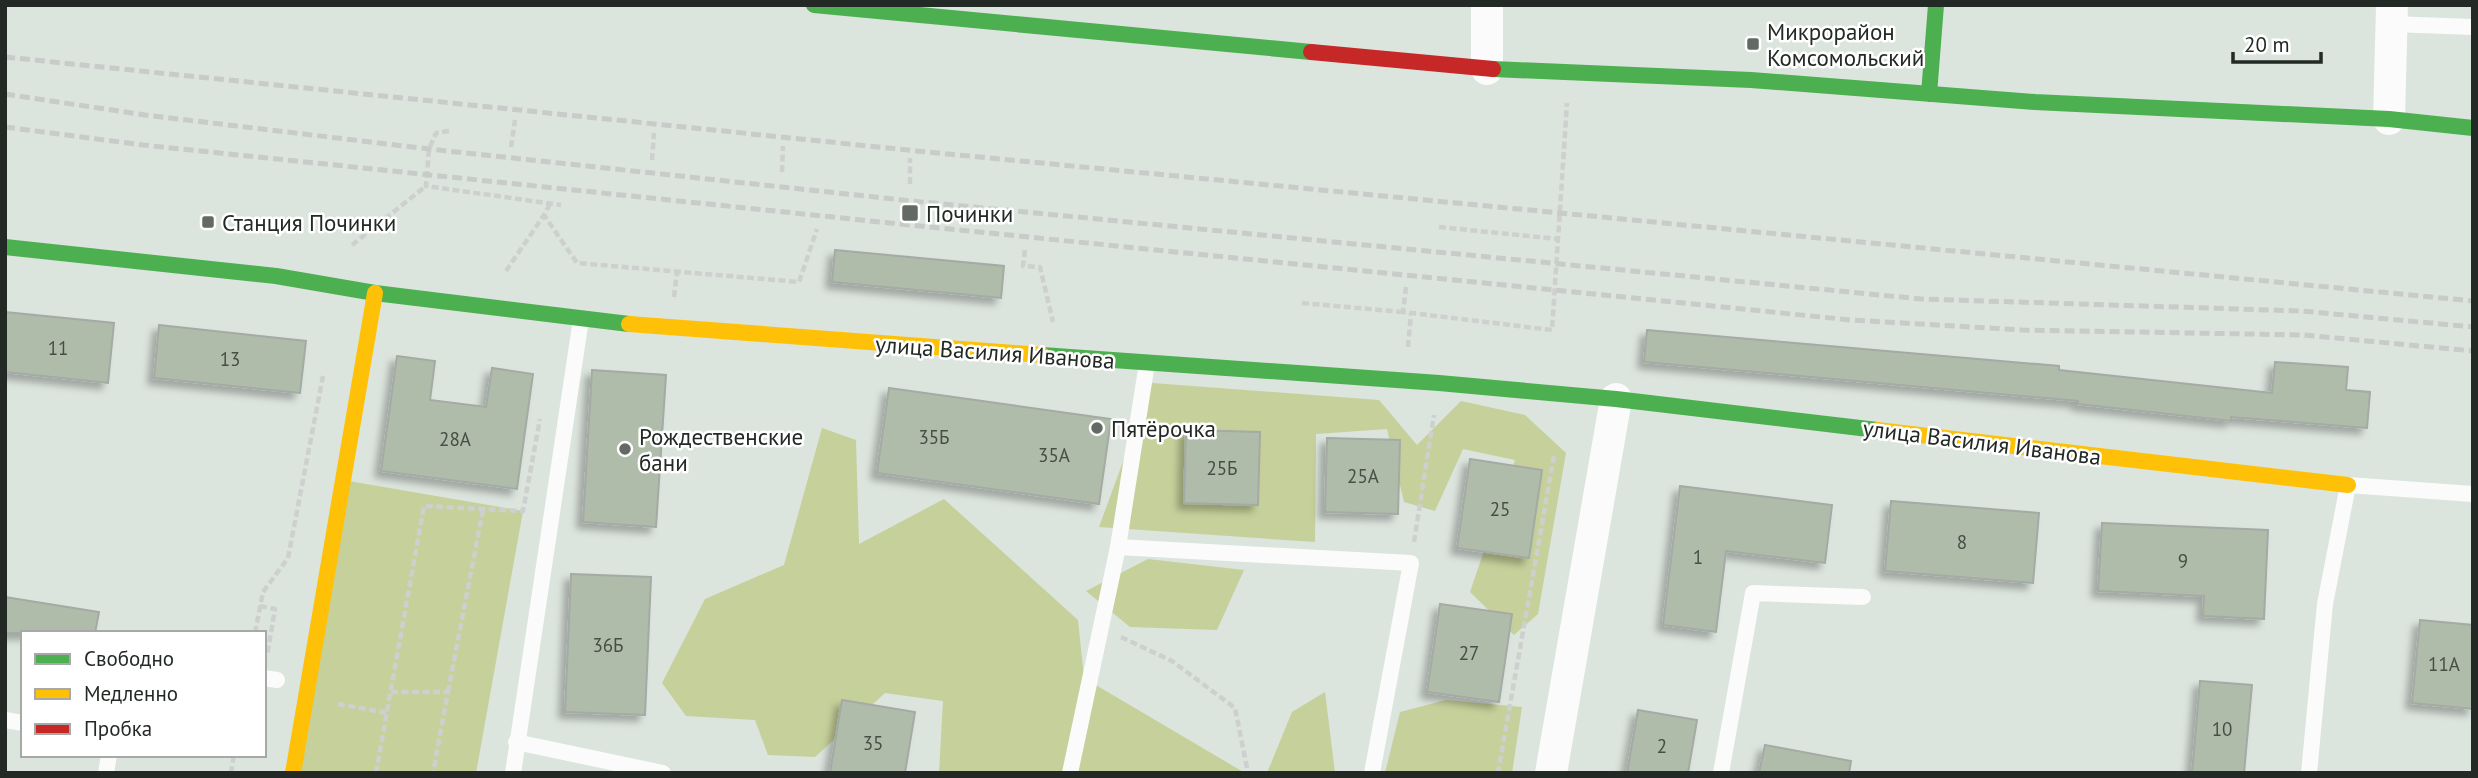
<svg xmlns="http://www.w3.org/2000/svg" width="2478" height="778" font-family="'PT Sans',sans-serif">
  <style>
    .green { fill: #c6d09a }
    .building { fill: #b0bcaa; stroke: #a4aaa4; stroke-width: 2; filter: url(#shadow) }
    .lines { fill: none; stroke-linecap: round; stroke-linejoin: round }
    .path { stroke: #cdd0ce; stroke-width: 4.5; stroke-dasharray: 7 3.5; stroke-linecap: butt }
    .lane { stroke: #fafbfa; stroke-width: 16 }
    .street { stroke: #fafbfa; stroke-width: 32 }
    .fast { stroke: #4caf50; stroke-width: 16 }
    .slow { stroke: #ffc107; stroke-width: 16 }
    .jam { stroke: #c62828; stroke-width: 16 }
    .rail { stroke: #c8cbc9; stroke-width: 5; stroke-dasharray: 10 5; stroke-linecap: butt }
    .poi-dot { fill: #636a65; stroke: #fff; stroke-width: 2.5 }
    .labels { text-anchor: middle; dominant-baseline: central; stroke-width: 5; stroke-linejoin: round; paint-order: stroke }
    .number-label { font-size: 19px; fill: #464e46 }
    .poi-label { font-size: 23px; fill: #232924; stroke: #fff; text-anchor: start }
    .street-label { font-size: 23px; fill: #232924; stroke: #fff }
  </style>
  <defs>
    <filter id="shadow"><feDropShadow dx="-6" dy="6" stdDeviation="3.5" flood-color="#0004"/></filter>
  </defs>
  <rect width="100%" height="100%" fill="#dbe4dd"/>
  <path class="green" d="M1152,383L1379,400L1417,445L1461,401L1525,415L1566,453L1538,614L1514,635L1470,592L1515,460L1463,449L1435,511L1404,502L1387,429L1316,434L1315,542L1099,527Z
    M822,428L856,440L859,544L944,499L1078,620L1084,678L1245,773H939L943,701L885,693L815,757L768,755L755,720L686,716L662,683L705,599L784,565Z
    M343,480L523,511L476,773H293Z
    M1148,559L1244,570L1217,630L1130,627L1086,591Z
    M1325,692L1335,773H1267L1292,712Z
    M1446,700L1522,707L1512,773H1385L1400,712Z"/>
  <path class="building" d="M835,250L1004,266L1001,298L832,282Z
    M5,312L114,323L108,383L5,372Z
    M159,325L306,341L300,393L154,378Z
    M1647,330L2059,366V370L2272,393L2275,362L2348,367L2346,390L2370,392L2367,428L2231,417V421L2078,404V401L1644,362Z
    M397,356L435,361L430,400L486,407L492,368L533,374L517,489L381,471Z
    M592,370L666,375L656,527L583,522Z
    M889,388L1111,419L1099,504L877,473Z
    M1186,430L1260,432L1258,505L1184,503Z
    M1327,438L1400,440L1398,514L1325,512Z
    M1470,459L1542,470L1529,558L1457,548Z
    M1680,486L1832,505L1825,563L1726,551L1716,632L1663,625Z
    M1891,501L2039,513L2033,583L1885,571Z
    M2102,523L2268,530L2264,619L2203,616L2204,596L2098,591Z
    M571,574L651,577L645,715L565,712Z
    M5,597L99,612L95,633H5Z
    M1440,604L1512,614L1499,702L1427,692Z
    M2420,620L2473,625V709L2412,703Z
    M2200,681L2252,685L2244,773H2192Z
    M842,700L915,712L905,773H830Z
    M1638,710L1697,720L1688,773H1627Z
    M1765,745L1851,761L1849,773H1759Z"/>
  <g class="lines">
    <path class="path" d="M449,131L436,133L429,149L426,186L561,205
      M511,147L515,120
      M652,160L654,133
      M782,172L783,146
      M910,184V158
      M550,204L544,215L577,263L799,282L817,229
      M1439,227L1558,239
      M352,245L426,186
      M1025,250L1023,266L1040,267L1053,322
      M506,271L544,215
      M1406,287L1403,312L1552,330L1567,103
      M674,297L677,272
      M1302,303L1403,312
      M1408,347L1411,313
      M1414,542L1434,415
      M260,606L275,609L267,656
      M255,633L263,592L288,558L323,376
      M1121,637L1172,661L1235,708L1248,773
      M391,692H448L433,773
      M448,692L483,510
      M338,704L387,713
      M231,773L234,755
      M376,773L424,506L523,511L540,419
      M1498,773L1554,456"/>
    <path class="lane" d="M2391,24L2473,27
      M1118,547L1411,563L1372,773
      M264,678L277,680
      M5,720L23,723
      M516,742L663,773
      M106,773L109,755
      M513,773L581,319
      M1070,773L1118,547L1147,363
      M1721,773L1753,593L1863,597
      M2309,773L2325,604L2348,485L2473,494"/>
    <path class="street" d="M1487,5V69
      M2389,119L2392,5
      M1551,773L1616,399"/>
    <path class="fast" d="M814,5L1311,52
      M1493,69L1751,80L2035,102L2389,119L2473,128
      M1929,94L1936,5
      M5,247L276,276L375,293L629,324
      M1042,355L1439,383L1616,399L1877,430"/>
    <path class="slow" d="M629,324L1042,355
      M1877,430L2348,485
      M293,773L375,293"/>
    <path class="jam" d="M1311,52L1493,69"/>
    <path class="rail" d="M5,57L917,151L2473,301
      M5,94L145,115L429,149L912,201L1921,299L2302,311L2473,327
      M5,127L143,145L909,225L1851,320L2022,330L2304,335L2473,351"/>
  </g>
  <g class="poi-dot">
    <rect x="1746" y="37" width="14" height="14" rx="3.5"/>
    <rect x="901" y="204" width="18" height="18" rx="3.5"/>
    <rect x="201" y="215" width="14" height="14" rx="3.5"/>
    <circle cx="1097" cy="428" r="7"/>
    <circle cx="625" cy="449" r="7"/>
  </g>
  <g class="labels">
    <g class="number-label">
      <text x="58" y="348">11</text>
      <text x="230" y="359">13</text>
      <text x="934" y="437">35Б</text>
      <text x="455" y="439">28А</text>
      <text x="1054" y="455">35А</text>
      <text x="1222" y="468">25Б</text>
      <text x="1363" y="476">25А</text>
      <text x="1500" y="509">25</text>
      <text x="1962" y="542">8</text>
      <text x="1698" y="557">1</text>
      <text x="2183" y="561">9</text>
      <text x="608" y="645">36Б</text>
      <text x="1469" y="653">27</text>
      <text x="2444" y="664">11А</text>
      <text x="2222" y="729">10</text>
      <text x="873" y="743">35</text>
      <text x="1662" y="746">2</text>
    </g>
    <g class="poi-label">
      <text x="1767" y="31">Микрорайон<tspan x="1767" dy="26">Комсомольский</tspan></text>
      <text x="926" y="213">Починки</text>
      <text x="222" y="222">Станция Починки</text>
      <text x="1111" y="428">Пятёрочка</text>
      <text x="639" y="436">Рождественские<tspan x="639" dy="26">бани</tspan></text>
    </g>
    <g class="street-label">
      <text transform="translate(995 352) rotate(4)">улица Василия Иванова</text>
      <text transform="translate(1982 442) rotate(7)">улица Василия Иванова</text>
    </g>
  </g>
  <rect width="2478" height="778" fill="none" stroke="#232924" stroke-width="14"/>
  <rect x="21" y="631" width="245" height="126" fill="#ffffff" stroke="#a7a9a7" stroke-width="2"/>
  <rect x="35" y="654" width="35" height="10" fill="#4caf50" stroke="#a7a9a7" stroke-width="2"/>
  <text x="84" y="666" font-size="21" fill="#232924">Свободно</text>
  <rect x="35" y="689" width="35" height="10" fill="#ffc107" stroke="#a7a9a7" stroke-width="2"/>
  <text x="84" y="701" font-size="21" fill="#232924">Медленно</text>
  <rect x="35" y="724" width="35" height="10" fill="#c62828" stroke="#a7a9a7" stroke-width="2"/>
  <text x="84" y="736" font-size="21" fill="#232924">Пробка</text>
  <path d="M2233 52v10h88v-10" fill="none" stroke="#232924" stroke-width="3.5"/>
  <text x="2244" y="52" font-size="21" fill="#232924" stroke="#ffffff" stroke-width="5" paint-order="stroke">20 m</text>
</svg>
